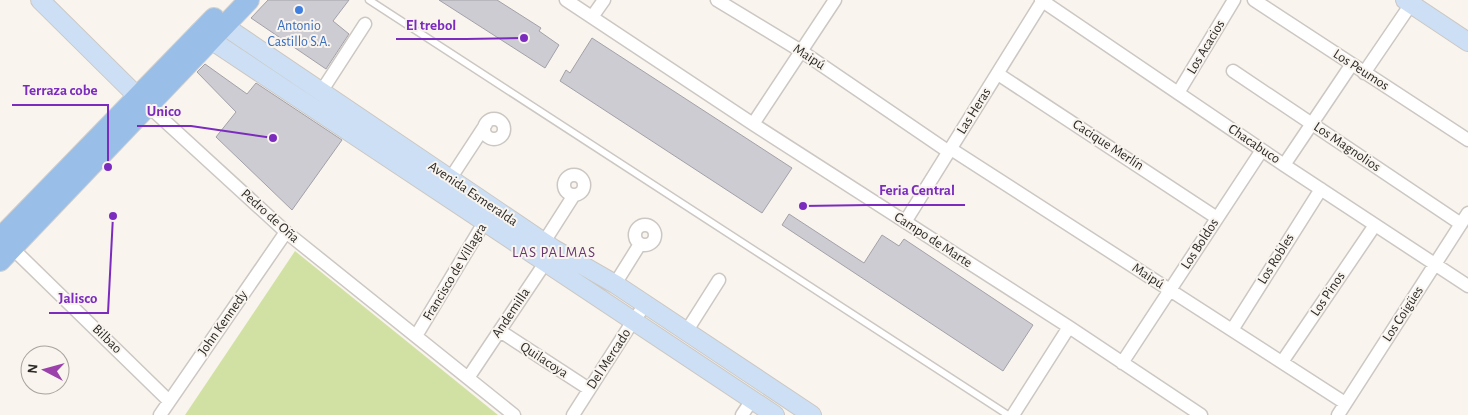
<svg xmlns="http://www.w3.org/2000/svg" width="1468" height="415" font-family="'Alegreya Sans',sans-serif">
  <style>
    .green { fill: #d1e1a4 }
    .building { fill: #cdccd2; stroke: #a3a1a8 }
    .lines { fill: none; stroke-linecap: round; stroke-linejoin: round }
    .lane-casing { stroke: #ccc7c2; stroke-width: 9 }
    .street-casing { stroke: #ccc7c2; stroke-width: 15 }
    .secondary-casing { stroke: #ccc7c2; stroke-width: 20 }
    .primary-casing { stroke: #d0d0cf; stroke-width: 22 }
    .lane { stroke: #fff; stroke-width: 6 }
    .street { stroke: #fff; stroke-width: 12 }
    .secondary { stroke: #ccdff4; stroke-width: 18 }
    .primary { stroke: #99bee8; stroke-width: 20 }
    .shop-dot { fill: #3f7fe0; stroke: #f9f4ee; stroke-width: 2 }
    .labels { text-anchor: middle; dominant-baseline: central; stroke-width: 4; stroke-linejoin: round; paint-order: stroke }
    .shop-label { font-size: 14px; fill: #366cbe; stroke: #f9f4ee }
    .street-label { font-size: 14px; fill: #2b2a27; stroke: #f9f4ee }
    .neighbourhood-label { font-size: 15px; letter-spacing: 1px; fill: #67396e; stroke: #f9f4ee }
    .leader { fill: none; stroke: #7b2cbf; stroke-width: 2 }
    .callout-dot { fill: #7b2cbf; stroke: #f9f4ee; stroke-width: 2 }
    .callout-label { font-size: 15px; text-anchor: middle; font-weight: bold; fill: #7b2cbf; stroke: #f9f4ee; stroke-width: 4; stroke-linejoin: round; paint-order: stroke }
  </style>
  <rect width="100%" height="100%" fill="#f9f4ee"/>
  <path class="green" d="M295,251L498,415H185Z"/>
  <path class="building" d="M268,0H349L333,21L349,34L326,69L251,18Z
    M439,0H497L541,28L539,31L559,45L545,68Z
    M592,38L792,168L762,213L560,81L566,70L570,73Z
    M205,64L247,94L256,83L342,140L292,210L216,137L236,112L197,72Z
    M789,214L864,263L882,235L899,246L904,239L1033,325L1003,371L782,225Z"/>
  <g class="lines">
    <g class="lane-casing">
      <path id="lane" d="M369,0L1008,415"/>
    </g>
    <g class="street-casing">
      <path id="street" d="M566,0L753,124L1069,327L1201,415
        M717,0L801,51L949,152
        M1041,0L1284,165L1468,286
        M1254,0L1468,140
        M592,17L604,0
        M1233,71L1461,224
        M1364,73L1411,4
        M998,74L1217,218
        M321,92L365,24
        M1178,93L1234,0
        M144,102L286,232L514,415
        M484 129a10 10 0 1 1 20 0a10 10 0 1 1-20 0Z
        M753,124L835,0
        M951,149L1345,403
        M1284,165L1352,64
        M564 185a10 10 0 1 1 20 0a10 10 0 1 1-20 0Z
        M450,179L486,124
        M905,222L1043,0
        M635 235a10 10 0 1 1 20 0a10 10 0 1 1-20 0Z
        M544,242L574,195
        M8,244L169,401
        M615,284L640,244
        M1232,330L1321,189
        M500,331L589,389
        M686,332L719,280
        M416,336L488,216
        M1282,362L1375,225
        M1122,363L1262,150
        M468,378L549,257
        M160,415L286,232
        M573,415L633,321L646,304
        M742,415L752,400
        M1013,415L1069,327
        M1338,415L1468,213"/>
    </g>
    <g class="secondary-casing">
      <path id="secondary" d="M40,0L137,96
        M1405,0L1468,42
        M214,19L554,249L615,284L812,415
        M199,32L775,415"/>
    </g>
    <g class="primary-casing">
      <path id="primary" d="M0,238L214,18
        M0,261L249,0"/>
    </g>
    <use href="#lane" class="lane"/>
    <use href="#street" class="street"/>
    <use href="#secondary" class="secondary"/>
    <use href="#primary" class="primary"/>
  </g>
  <circle class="shop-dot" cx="299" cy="10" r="5"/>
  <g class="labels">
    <g class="shop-label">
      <text x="299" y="26">Antonio<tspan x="299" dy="16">Castillo S.A.</tspan></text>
    </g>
    <g class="street-label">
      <text transform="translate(1206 47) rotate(-59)">Los Acacios</text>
      <text transform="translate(809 57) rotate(33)">Maipú</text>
      <text transform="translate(1361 70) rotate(33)">Los Peumos</text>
      <text transform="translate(974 111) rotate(-58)">Las Heras</text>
      <text transform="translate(1254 144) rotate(34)">Chacabuco</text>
      <text transform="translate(1108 145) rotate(33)">Cacique Merlín</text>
      <text transform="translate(1347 147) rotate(34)">Los Magnolios</text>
      <text transform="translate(473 194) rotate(34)">Avenida Esmeralda</text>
      <text transform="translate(270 216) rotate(42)">Pedro de Oña</text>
      <text transform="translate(933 240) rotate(33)">Campo de Marte</text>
      <text transform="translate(1200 244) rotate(-57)">Los Boldos</text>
      <text transform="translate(1276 259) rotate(-58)">Los Robles</text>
      <text transform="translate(455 272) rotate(-59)">Francisco de Villagra</text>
      <text transform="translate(1148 276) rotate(33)">Maipú</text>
      <text transform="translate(1328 294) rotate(-56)">Los Pinos</text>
      <text transform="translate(511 313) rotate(-56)">Andemilla</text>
      <text transform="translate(1403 314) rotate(-57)">Los Coigües</text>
      <text transform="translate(223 323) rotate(-55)">John Kennedy</text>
      <text transform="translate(107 339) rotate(44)">Bilbao</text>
      <text transform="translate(609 359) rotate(-57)">Del Mercado</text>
      <text transform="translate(544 360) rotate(33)">Quilacoya</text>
    </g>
    <g class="neighbourhood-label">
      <text x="554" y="252">LAS PALMAS</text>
    </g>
  </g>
  <path class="leader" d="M524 38L466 39H396M108 167L108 105H12M273 138L191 126H137M803 206L869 205H965M113 216L108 313H49"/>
  <g class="callout-dot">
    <circle cx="524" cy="38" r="5"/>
    <circle cx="108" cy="167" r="5"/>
    <circle cx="273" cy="138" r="5"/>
    <circle cx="803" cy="206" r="5"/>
    <circle cx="113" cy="216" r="5"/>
  </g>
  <g class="callout-label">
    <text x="431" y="30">El trebol</text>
    <text x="60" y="95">Terraza cobe</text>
    <text x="164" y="116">Unico</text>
    <text x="917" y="195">Feria Central</text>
    <text x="78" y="303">Jalisco</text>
  </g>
  <g transform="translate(45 370) rotate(276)"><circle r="24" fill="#f9f4ee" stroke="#a7a39e"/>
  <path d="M0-4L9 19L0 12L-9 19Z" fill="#9c40ab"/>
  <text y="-8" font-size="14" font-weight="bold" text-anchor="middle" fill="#2b2a27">N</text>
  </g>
</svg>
